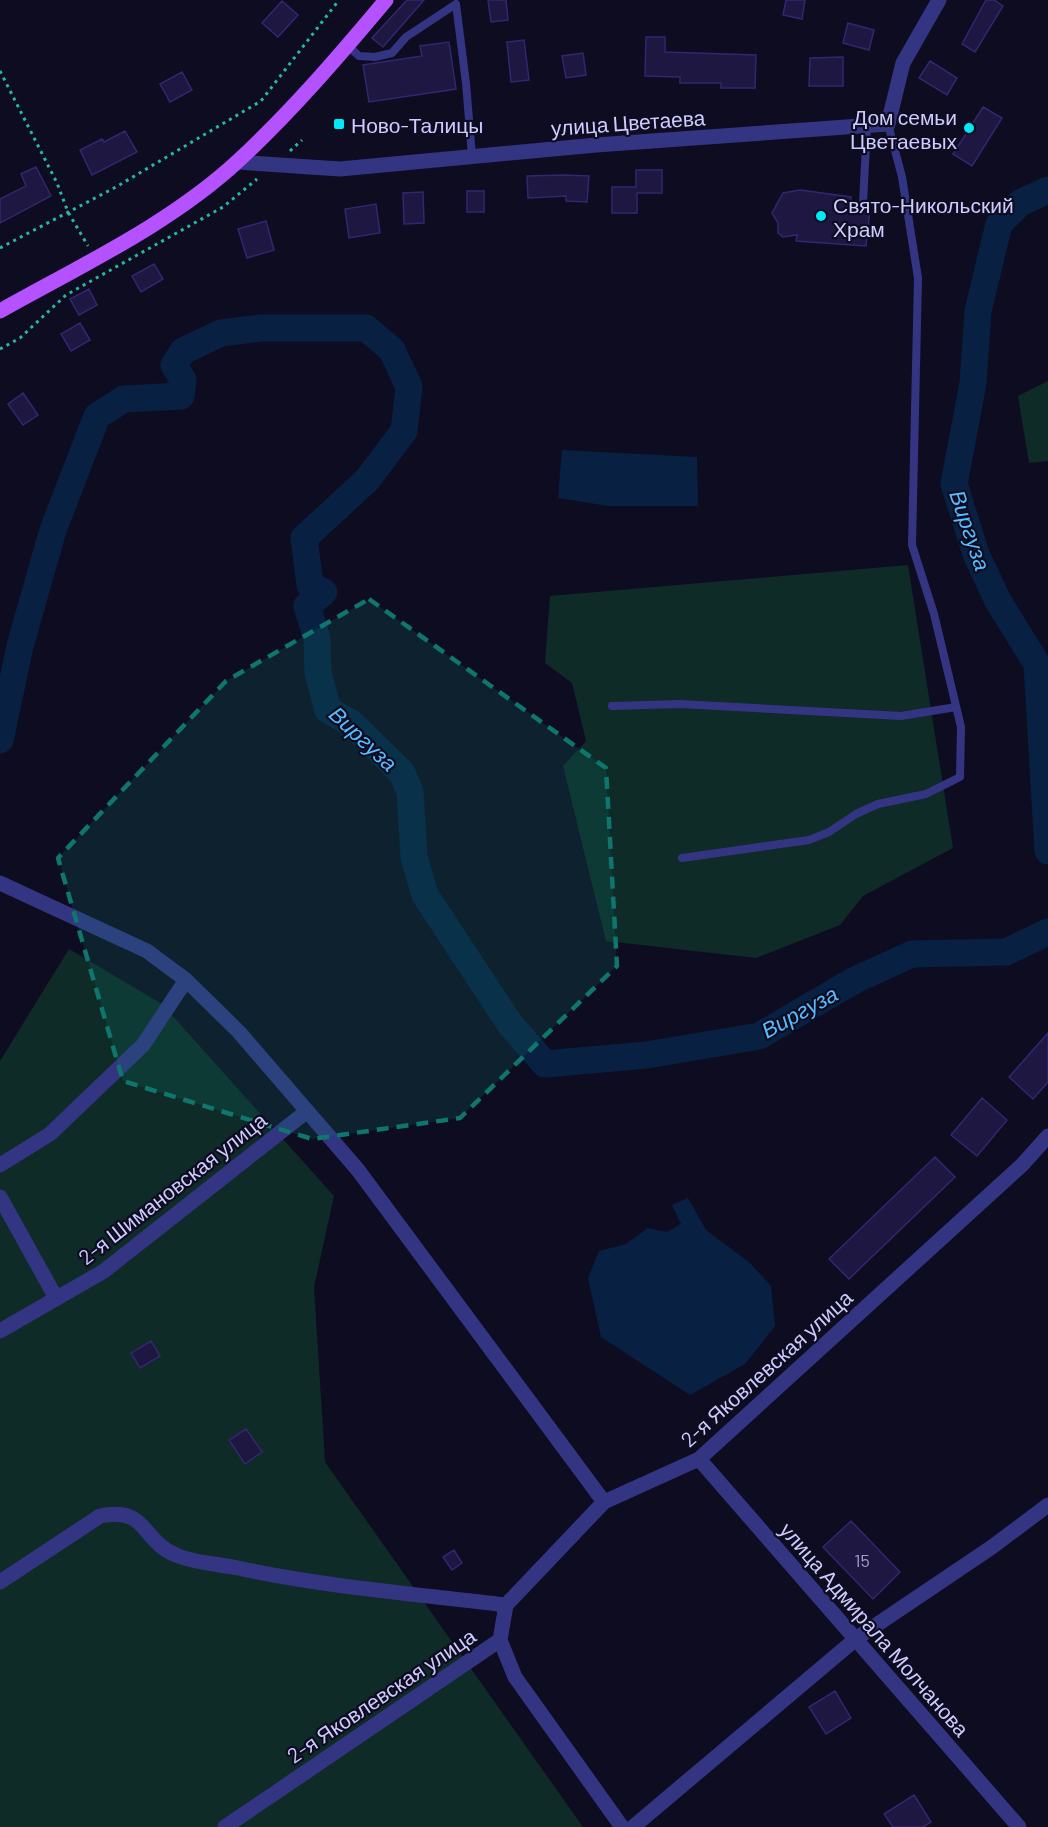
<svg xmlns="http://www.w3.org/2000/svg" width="1048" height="1827" font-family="Barlow,sans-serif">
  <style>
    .green { fill: #0e2b28 }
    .water { fill: #082142 }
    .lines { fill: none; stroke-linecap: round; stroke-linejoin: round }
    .river { stroke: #082142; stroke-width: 27 }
    .building { fill: #1d1742; stroke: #32276f; stroke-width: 1.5 }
    .path { stroke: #27b7a6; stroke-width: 3; stroke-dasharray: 3 4.5; stroke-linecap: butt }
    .lane { stroke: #343582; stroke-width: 8 }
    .street { stroke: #343582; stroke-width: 15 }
    .primary { stroke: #b552ff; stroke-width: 15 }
    .marked { fill: #0f766e; fill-opacity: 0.2; stroke: #0f766e; stroke-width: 4.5; stroke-dasharray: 12 8; stroke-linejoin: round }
    .poi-dot { fill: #00ebf6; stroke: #0e0c20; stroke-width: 2 }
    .labels { text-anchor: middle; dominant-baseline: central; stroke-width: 4.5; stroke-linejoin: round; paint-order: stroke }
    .number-label { font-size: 18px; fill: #a29ed0 }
    .poi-label { font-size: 21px; fill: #cecbff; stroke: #0e0c20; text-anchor: start }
    .street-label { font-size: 21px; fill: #cecbff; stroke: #0e0c20 }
    .water-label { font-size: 22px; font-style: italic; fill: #59bbff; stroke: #0e0c20 }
  </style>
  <rect width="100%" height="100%" fill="#0e0c20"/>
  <path class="green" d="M1048,381V461L1029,463L1018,396Z
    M908,565L953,848L863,896L840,925L756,958L606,941L563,766L586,741L572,683L545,663L550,596Z
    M69,949L162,1004L334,1196L314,1287L325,1462L583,1827H0V1061Z"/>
  <path class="water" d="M562,450L697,457L698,506H608L558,498Z
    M688,1198L706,1230L750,1263L771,1286L775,1326L745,1364L690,1395L601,1337L588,1278L599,1251L626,1244L648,1228L667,1232L681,1224L672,1205Z"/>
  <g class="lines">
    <path class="river" d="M1048,190L1020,203L999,224L978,311L973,383L954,484L976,554L998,601L1037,664L1048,851
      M0,740L20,646L53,530L97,416L124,399L181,396L183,380L174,365L183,351L221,333L261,328H366L392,350L409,387L404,431L367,480L304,538L310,585L324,592L307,606L317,639L318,673L328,710L351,723L402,773L410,792L414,857L425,895L510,1024L545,1064L647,1055L759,1036L855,980L912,954L1006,952L1048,932"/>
  </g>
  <path class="building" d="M407,0H424L383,47L372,38Z
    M488,0H506L508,20L491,22Z
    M786,0H805L802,19L783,15Z
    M986,0H994L1003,6L975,52L962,44Z
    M282,1L298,15L278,37L262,23Z
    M848,23L874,30L869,50L843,43Z
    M646,37H665V52L756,55L755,88H721V83H680V77L645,76Z
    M524,40L529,80L511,82L507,42Z
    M449,42L456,89L369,102L363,65L422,56L420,46Z
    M583,53L586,75L566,78L562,56Z
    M843,57V86H809L810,58Z
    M930,61L957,78L947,95L919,78Z
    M182,72L192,90L170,102L160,84Z
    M983,107L1002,118L972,166L953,154Z
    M125,131L137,152L92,175L80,150L102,139L104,142Z
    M36,167L51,196L0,223V199L26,186L21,174Z
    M636,170H662V193H637V213H612V187H636Z
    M563,175L589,176L587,202L566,201V196L528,198L527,176Z
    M800,190L851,197L850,207L870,209L866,246L796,241L797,235L783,237L778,233V223L772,213L783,193Z
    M467,191H484V212H467Z
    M423,192L424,223L404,224L403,193Z
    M376,204L380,233L349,238L345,209Z
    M266,221L274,250L247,258L238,229Z
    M154,264L163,279L141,292L132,276Z
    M89,289L97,305L79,315L70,299Z
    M80,323L90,340L71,351L61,334Z
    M23,393L38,415L23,425L8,404Z
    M1048,1033V1082L1033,1099L1009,1077Z
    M982,1098L1007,1120L977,1156L951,1135Z
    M935,1157L955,1177L849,1279L829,1259Z
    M151,1341L160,1356L140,1368L131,1353Z
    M246,1429L262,1452L245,1464L229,1440Z
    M851,1521L900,1572L873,1599L823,1547Z
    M454,1550L462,1563L452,1570L443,1557Z
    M835,1691L851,1718L826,1734L809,1707Z
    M914,1795L931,1822L923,1827H893L884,1814Z"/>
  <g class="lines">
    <path class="path" d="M0,71L57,183L68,212L88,246
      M290,151L302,140
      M0,248L116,187L261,101L339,0
      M0,349L20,338L66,295L223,207L257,179"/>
    <path class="lane" d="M348,46L359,56L375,57L392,53L406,37L456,4L466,83L472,156
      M863,203L867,126
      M612,706L680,704L901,716L956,707
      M682,858L809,840L829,832L856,814L878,804L926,794L960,777L961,727L934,614L912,545L918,278L902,177L888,124"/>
    <path class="street" d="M237,162L340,169L596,145L888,124L903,63L939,0
      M0,883L147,951L186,980L239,1032L358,1170L604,1502
      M0,1165L50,1134L143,1045L186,980
      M0,1197L56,1298
      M0,1331L104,1271L306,1112
      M699,1459L1019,1827
      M0,1582L100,1516C148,1506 141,1541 176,1555C194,1563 219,1564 238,1568C326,1587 417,1594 506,1605
      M500,1640L515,1677L622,1827
      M225,1827L500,1640L506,1605L604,1502L699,1459L1022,1165L1048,1136
      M633,1827L857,1638L992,1547L1048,1505"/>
    <path class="primary" d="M0,311C80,266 170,224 238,161C291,112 340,55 386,0"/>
  </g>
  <path class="marked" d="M369,599L606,768L617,966L460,1118L312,1139L123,1081L58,858L226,681Z"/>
  <g class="poi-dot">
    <rect x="333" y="118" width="12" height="12" rx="3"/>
    <circle cx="969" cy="128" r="6"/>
    <circle cx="821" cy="216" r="6"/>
  </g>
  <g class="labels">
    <g class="number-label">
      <text x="862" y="1560">15</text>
    </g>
    <g class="poi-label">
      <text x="957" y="116" text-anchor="end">Дом семьи<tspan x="957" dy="24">Цветаевых</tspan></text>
      <text x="351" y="124">Ново-Талицы</text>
      <text x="833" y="204">Свято-Никольский<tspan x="833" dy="24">Храм</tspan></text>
    </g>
    <g class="street-label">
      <text transform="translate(628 122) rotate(-4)">улица Цветаева</text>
      <text transform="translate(172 1188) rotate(-38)">2-я Шимановская улица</text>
      <text transform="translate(766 1368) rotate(-42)">2-я Яковлевская улица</text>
      <text transform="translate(875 1629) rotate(49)">улица Адмирала Молчанова</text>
      <text transform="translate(381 1695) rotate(-34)">2-я Яковлевская улица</text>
    </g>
    <g class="water-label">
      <text transform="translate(971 530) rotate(71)">Виргуза</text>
      <text transform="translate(364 738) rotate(43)">Виргуза</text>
      <text transform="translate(799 1011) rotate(-29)">Виргуза</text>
    </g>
  </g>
</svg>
